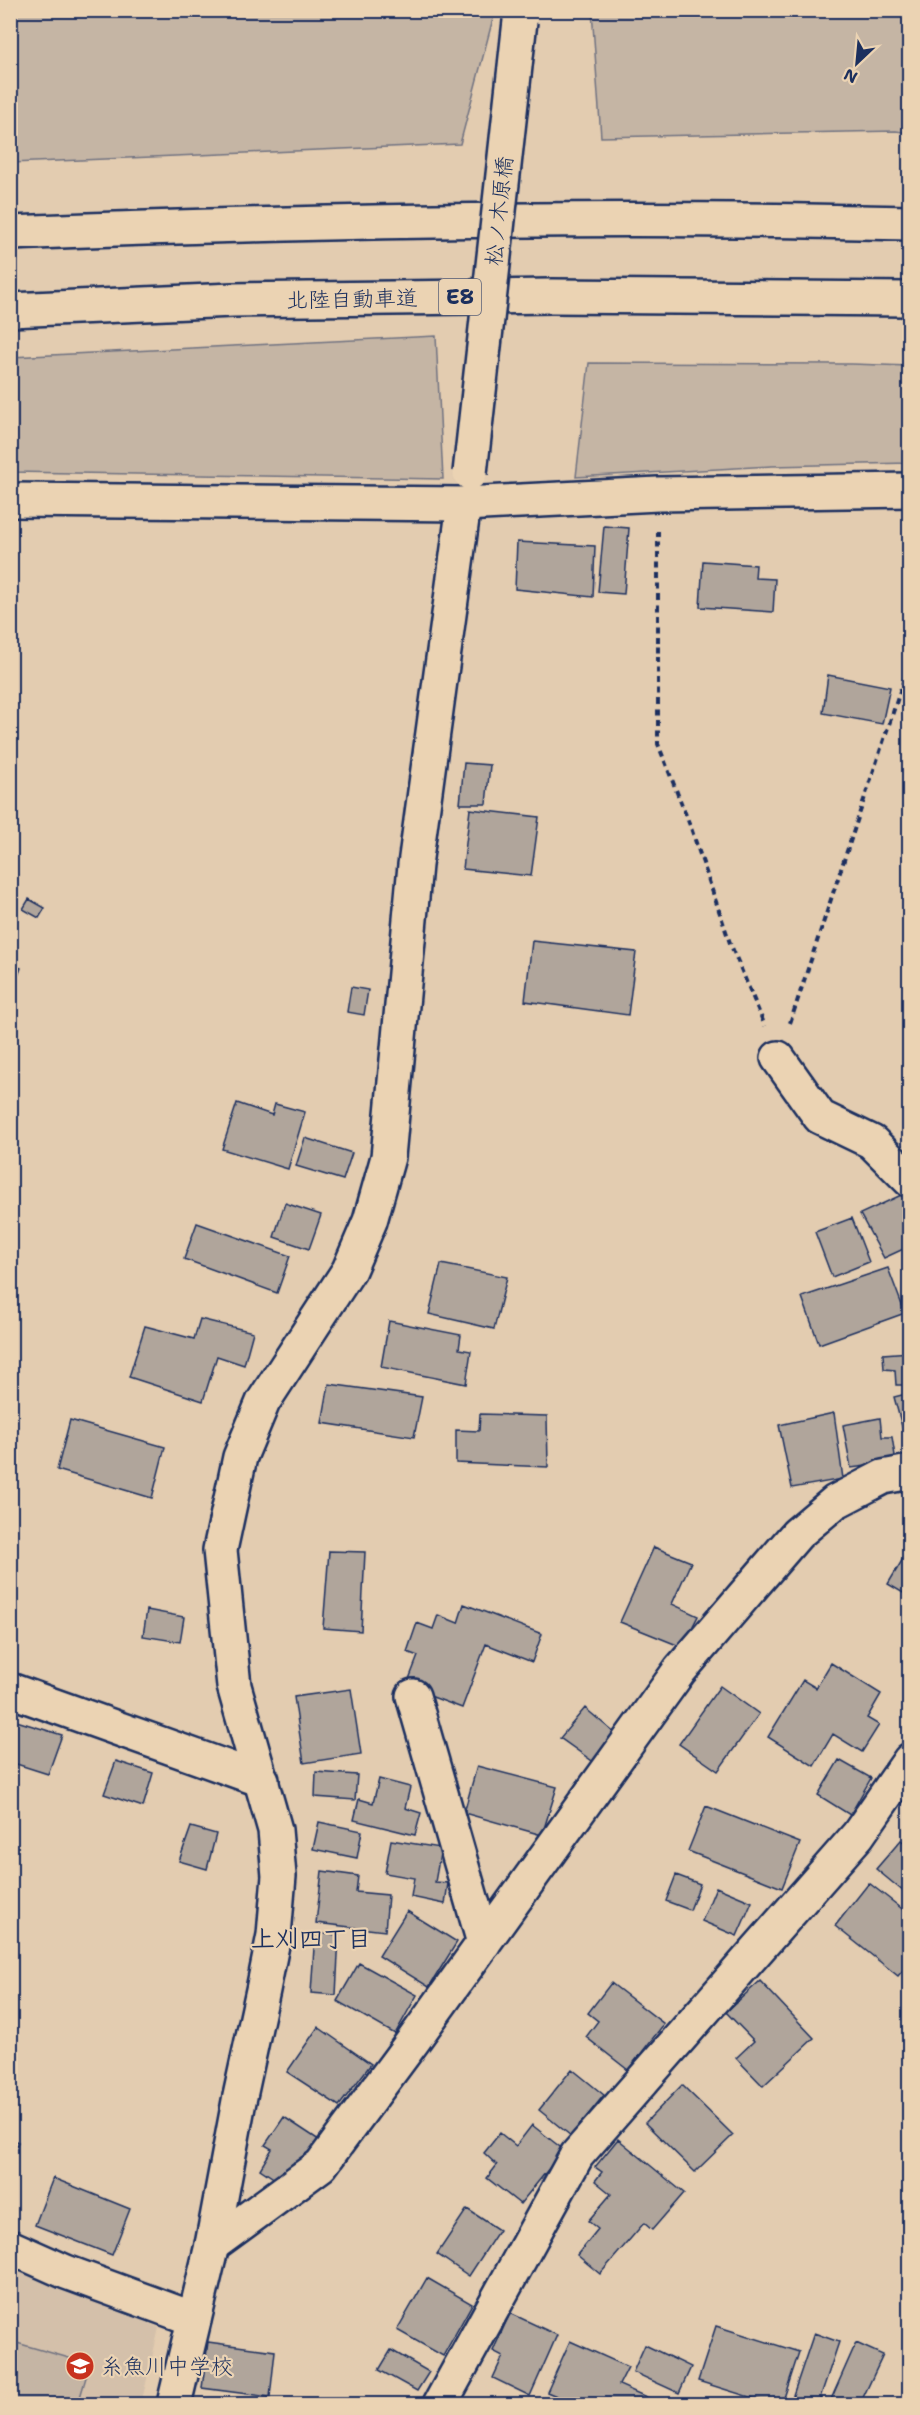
<svg xmlns="http://www.w3.org/2000/svg" width="920" height="2415" font-family="'Shantell Sans','Klee One',sans-serif">
  <style>
    .built { fill: #d4c0aa }
    .green { fill: #c5b5a4; stroke: #707281; stroke-width: 1.5 }
    .building { fill: #b0a59b; stroke: #1b2f5e; stroke-width: 1.5 }
    .lines { fill: none; stroke-linecap: round; stroke-linejoin: round }
    .minor-casing { stroke: #1b2f5e; stroke-width: 38 }
    .tertiary-casing { stroke: #1b2f5e; stroke-width: 38 }
    .motorway-casing { stroke: #1b2f5e; stroke-width: 38 }
    .path { stroke: #1b2f5e; stroke-width: 4; stroke-dasharray: 6 4.5; stroke-linecap: butt }
    .minor { stroke: #ebd3b3; stroke-width: 33 }
    .tertiary { stroke: #ebd3b3; stroke-width: 33 }
    .motorway { stroke: #ebd3b3; stroke-width: 33 }
    .tertiary-bridge-casing { stroke: #1b2f5e; stroke-width: 38; stroke-linecap: butt }
    .tertiary-bridge { stroke: #ebd3b3; stroke-width: 33 }
    .labels { text-anchor: middle; dominant-baseline: central; stroke-width: 4.5; stroke-linejoin: round; paint-order: stroke }
    .shield { fill: #ebd3b3; stroke: #596078; stroke-width: 1.5 }
    .shield-label { font-size: 21px; font-weight: bold; fill: #1b2f5e }
    .street-label { font-size: 22px; fill: #1b2f5e; stroke: #ebd3b3 }
    .poi-label { font-size: 22px; fill: #1b2f5e; stroke: #ebd3b3; text-anchor: start }
    .neighbourhood-label { font-size: 24px; font-weight: bold; fill: #1b2f5e; stroke: #ebd3b3 }
  </style>
  <rect width="100%" height="100%" fill="#e3ccb0"/>
  <filter id="ink" filterUnits="userSpaceOnUse"><feTurbulence type="fractalNoise" baseFrequency=".0167" numOctaves="2"/><feDisplacementMap in="SourceGraphic" scale="12" xChannelSelector="R" yChannelSelector="G"/><feConvolveMatrix kernelMatrix="1 2 1 2 8 2 1 2 1" color-interpolation-filters="sRGB"/></filter>
  <g filter="url(#ink)">
    <path class="built" d="M11,2259L159,2328L141,2404H11Z"/>
    <path class="green" d="M10,11L11,10L495,11L460,144L11,163Z
      M592,11H909V133L896,131L601,137Z
      M436,336L443,479L11,472V357Z
      M589,363L852,364L909,366V463L772,466L576,477Z
      M10,2341L90,2364L78,2404H11Z"/>
    <path class="building" d="M604,526L629,528L624,594L598,592Z
      M517,542L595,546L593,597L515,589Z
      M703,561L756,565L755,578L775,579L773,612L700,607Z
      M828,675L890,687L882,724L823,713Z
      M464,763L490,765L486,804H460Z
      M470,809L539,817L531,876L463,869Z
      M29,899L45,908L39,918L23,909Z
      M532,941L636,952L628,1015L525,1001Z
      M10,964L21,968L15,984L10,983Z
      M351,987L368,990L364,1015L347,1012Z
      M237,1103L272,1115L275,1104L305,1112L288,1169L222,1149Z
      M305,1138L352,1153L343,1180L296,1166Z
      M910,1191V1246L884,1258L860,1214Z
      M285,1203L321,1215L309,1249L274,1237Z
      M852,1218L869,1262L832,1277L815,1232Z
      M197,1223L290,1256L277,1293L184,1259Z
      M441,1264L507,1277L494,1329L429,1314Z
      M888,1268L905,1313L819,1344L802,1297Z
      M200,1319L253,1332L244,1365L217,1356L203,1401L129,1377L145,1326L194,1339Z
      M389,1321L461,1335L459,1349L471,1351L466,1384L381,1367Z
      M910,1352V1385H896L895,1370L884,1369L883,1354Z
      M329,1384L422,1397L414,1437L322,1423Z
      M910,1393V1456L894,1397Z
      M834,1413L843,1479L792,1488L779,1425Z
      M480,1414L547,1416L548,1467L456,1463V1430L479,1431Z
      M880,1418L882,1437H892L896,1462L851,1468L843,1425Z
      M70,1420L165,1447L152,1498L57,1470Z
      M654,1547L691,1562L672,1604L698,1616L682,1647L620,1622Z
      M910,1547V1597L888,1584Z
      M329,1551L365,1552L361,1631L323,1628Z
      M464,1604L542,1634L532,1662L486,1644L462,1708L406,1687L418,1656L407,1652L417,1623L433,1629L438,1615L458,1623Z
      M147,1610L184,1617L180,1642L143,1636Z
      M831,1663L881,1694L867,1718L879,1725L862,1752L833,1734L814,1766L768,1737L803,1680L816,1688Z
      M720,1686L759,1714L718,1771L679,1744Z
      M351,1689L361,1754L304,1763L294,1697Z
      M585,1708L617,1735L595,1763L560,1738Z
      M10,1719L62,1735L48,1774L10,1762Z
      M839,1760L871,1778L850,1815L818,1795Z
      M116,1761L153,1773L143,1807L104,1794Z
      M477,1766L557,1787L542,1835L464,1813Z
      M316,1772L357,1775L355,1800L315,1797Z
      M379,1779L410,1787L405,1808L421,1813L415,1835L354,1820L359,1799L373,1803Z
      M706,1806L800,1843L782,1888L688,1851Z
      M319,1822L362,1831L357,1858L313,1849Z
      M191,1827L216,1834L207,1869L179,1861Z
      M391,1840L441,1848L435,1882L448,1883L445,1904L411,1897L414,1878L385,1873Z
      M901,1840L910,1847V1897L876,1869Z
      M322,1871L358,1876L356,1892L388,1895L385,1931L316,1923Z
      M676,1875L700,1884L690,1910L666,1901Z
      M869,1883L910,1915V1962L898,1976L835,1926Z
      M716,1887L752,1902L737,1936L702,1921Z
      M407,1911L457,1942L429,1987L379,1956Z
      M315,1933L339,1935L336,1995L311,1993Z
      M359,1963L417,1995L395,2034L337,2001Z
      M760,1981L814,2038L763,2086L736,2058L754,2041L726,2012Z
      M611,1983L664,2024L628,2070L586,2037L598,2021L588,2013Z
      M318,2027L371,2064L339,2106L287,2072Z
      M572,2069L604,2095L571,2136L539,2110Z
      M682,2085L733,2135L695,2172L645,2123Z
      M284,2117L319,2140L302,2167L294,2162L281,2183L260,2169L272,2149L265,2145Z
      M532,2125L564,2150L520,2204L487,2178L497,2165L484,2153L500,2133L516,2146Z
      M10,2138L18,2142L10,2158Z
      M618,2139L684,2193L652,2230L644,2223L600,2274L577,2255L598,2229L588,2221L611,2194L595,2181L602,2172L595,2167Z
      M53,2178L130,2209L112,2255L35,2225Z
      M467,2209L499,2230L469,2276L437,2254Z
      M427,2278L472,2304L443,2356L397,2330Z
      M510,2313L557,2335L530,2396L493,2378L503,2356L493,2351Z
      M716,2326L799,2352L782,2404H772L698,2381Z
      M814,2333L839,2342L818,2404H790Z
      M570,2341L628,2367L619,2385L662,2404H576L547,2392Z
      M208,2342L275,2351L270,2397L202,2388Z
      M856,2343L883,2355L860,2404H829Z
      M645,2345L691,2367L679,2393L633,2372Z
      M391,2350L429,2372L417,2391L379,2370Z
      M201,2399L238,2404H201Z"/>
    <g class="lines">
      <g class="minor-casing">
        <path id="minor" d="M10,500L464,504L658,494L910,490
          M778,1058L820,1117L872,1142L910,1180
          M10,1690L262,1780
          M413,1696L484,1943
          M212,2245L321,2165L413,2041L680,1670L797,1534L835,1502L883,1477L910,1472
          M10,2247L66,2272L194,2319
          M440,2404L577,2155L858,1835L910,1760"/>
      </g>
      <g class="tertiary-casing">
        <path id="tertiary" d="M174,2404L212,2245L239,2101L263,1990L274,1935L279,1876L275,1830L234,1686L220,1550L240,1457L263,1402L349,1270L370,1221L388,1157L415,865L464,504"/>
      </g>
      <g class="motorway-casing">
        <path id="motorway" d="M10,233C310,221 610,215 910,223
          M10,310L233,300L551,296L910,299"/>
      </g>
      <path class="path" d="M658,531V744L691,828L730,943L765,1026
        M790,1023L910,661"/>
      <use href="#minor" class="minor"/>
      <use href="#tertiary" class="tertiary"/>
      <use href="#motorway" class="motorway"/>
      <g class="tertiary-bridge-casing">
        <path id="tertiary-bridge" d="M470,473L520,21"/>
      </g>
      <use href="#tertiary-bridge" class="tertiary-bridge"/>
    </g>
  </g>
  <defs>
    <g id="school-disc" transform="scale(1.5)"><circle r="9.5" fill="#c8321e" stroke="#ebd3b3"/><path d="M0-5L7-2L0 1L-7-2ZM-4 1L0 2.5L4 1V4Q0 6-4 4Z" fill="#fff"/></g>
  </defs>
  <g fill-rule="evenodd">
    <use href="#school-disc" x="80" y="2366"/>
  </g>
  <g class="labels">
    <rect class="shield" x="439" y="279" width="42" height="36" rx="4.5"/>
    <g class="shield-label">
      <text x="460" y="297">E8</text>
    </g>
    <g class="street-label">
      <text transform="translate(499 211) rotate(-84)">松ノ木原橋</text>
      <text transform="translate(352 299) rotate(-1)">北陸自動車道</text>
    </g>
    <g class="poi-label">
      <text x="101" y="2366">糸魚川中学校</text>
    </g>
    <g class="neighbourhood-label">
      <text x="311" y="1939">上刈四丁目</text>
    </g>
  </g>
  <rect width="920" height="2415" fill="none" stroke="#ebd3b3" stroke-width="36"/>
  <rect x="18" y="18" width="884" height="2379" fill="none" stroke="#1b2f5e" stroke-width="2" filter="url(#ink)"/>
  <g transform="translate(857 63) rotate(206)" stroke="#ebd3b3" stroke-width="4.5" paint-order="stroke">
  <path d="M0-4.5L10 22L0 15L-10 22Z" fill="#1b2f5e"/>
  <text y="-9" font-size="16" font-weight="bold" text-anchor="middle" fill="#1b2f5e">N</text>
  </g>
</svg>
